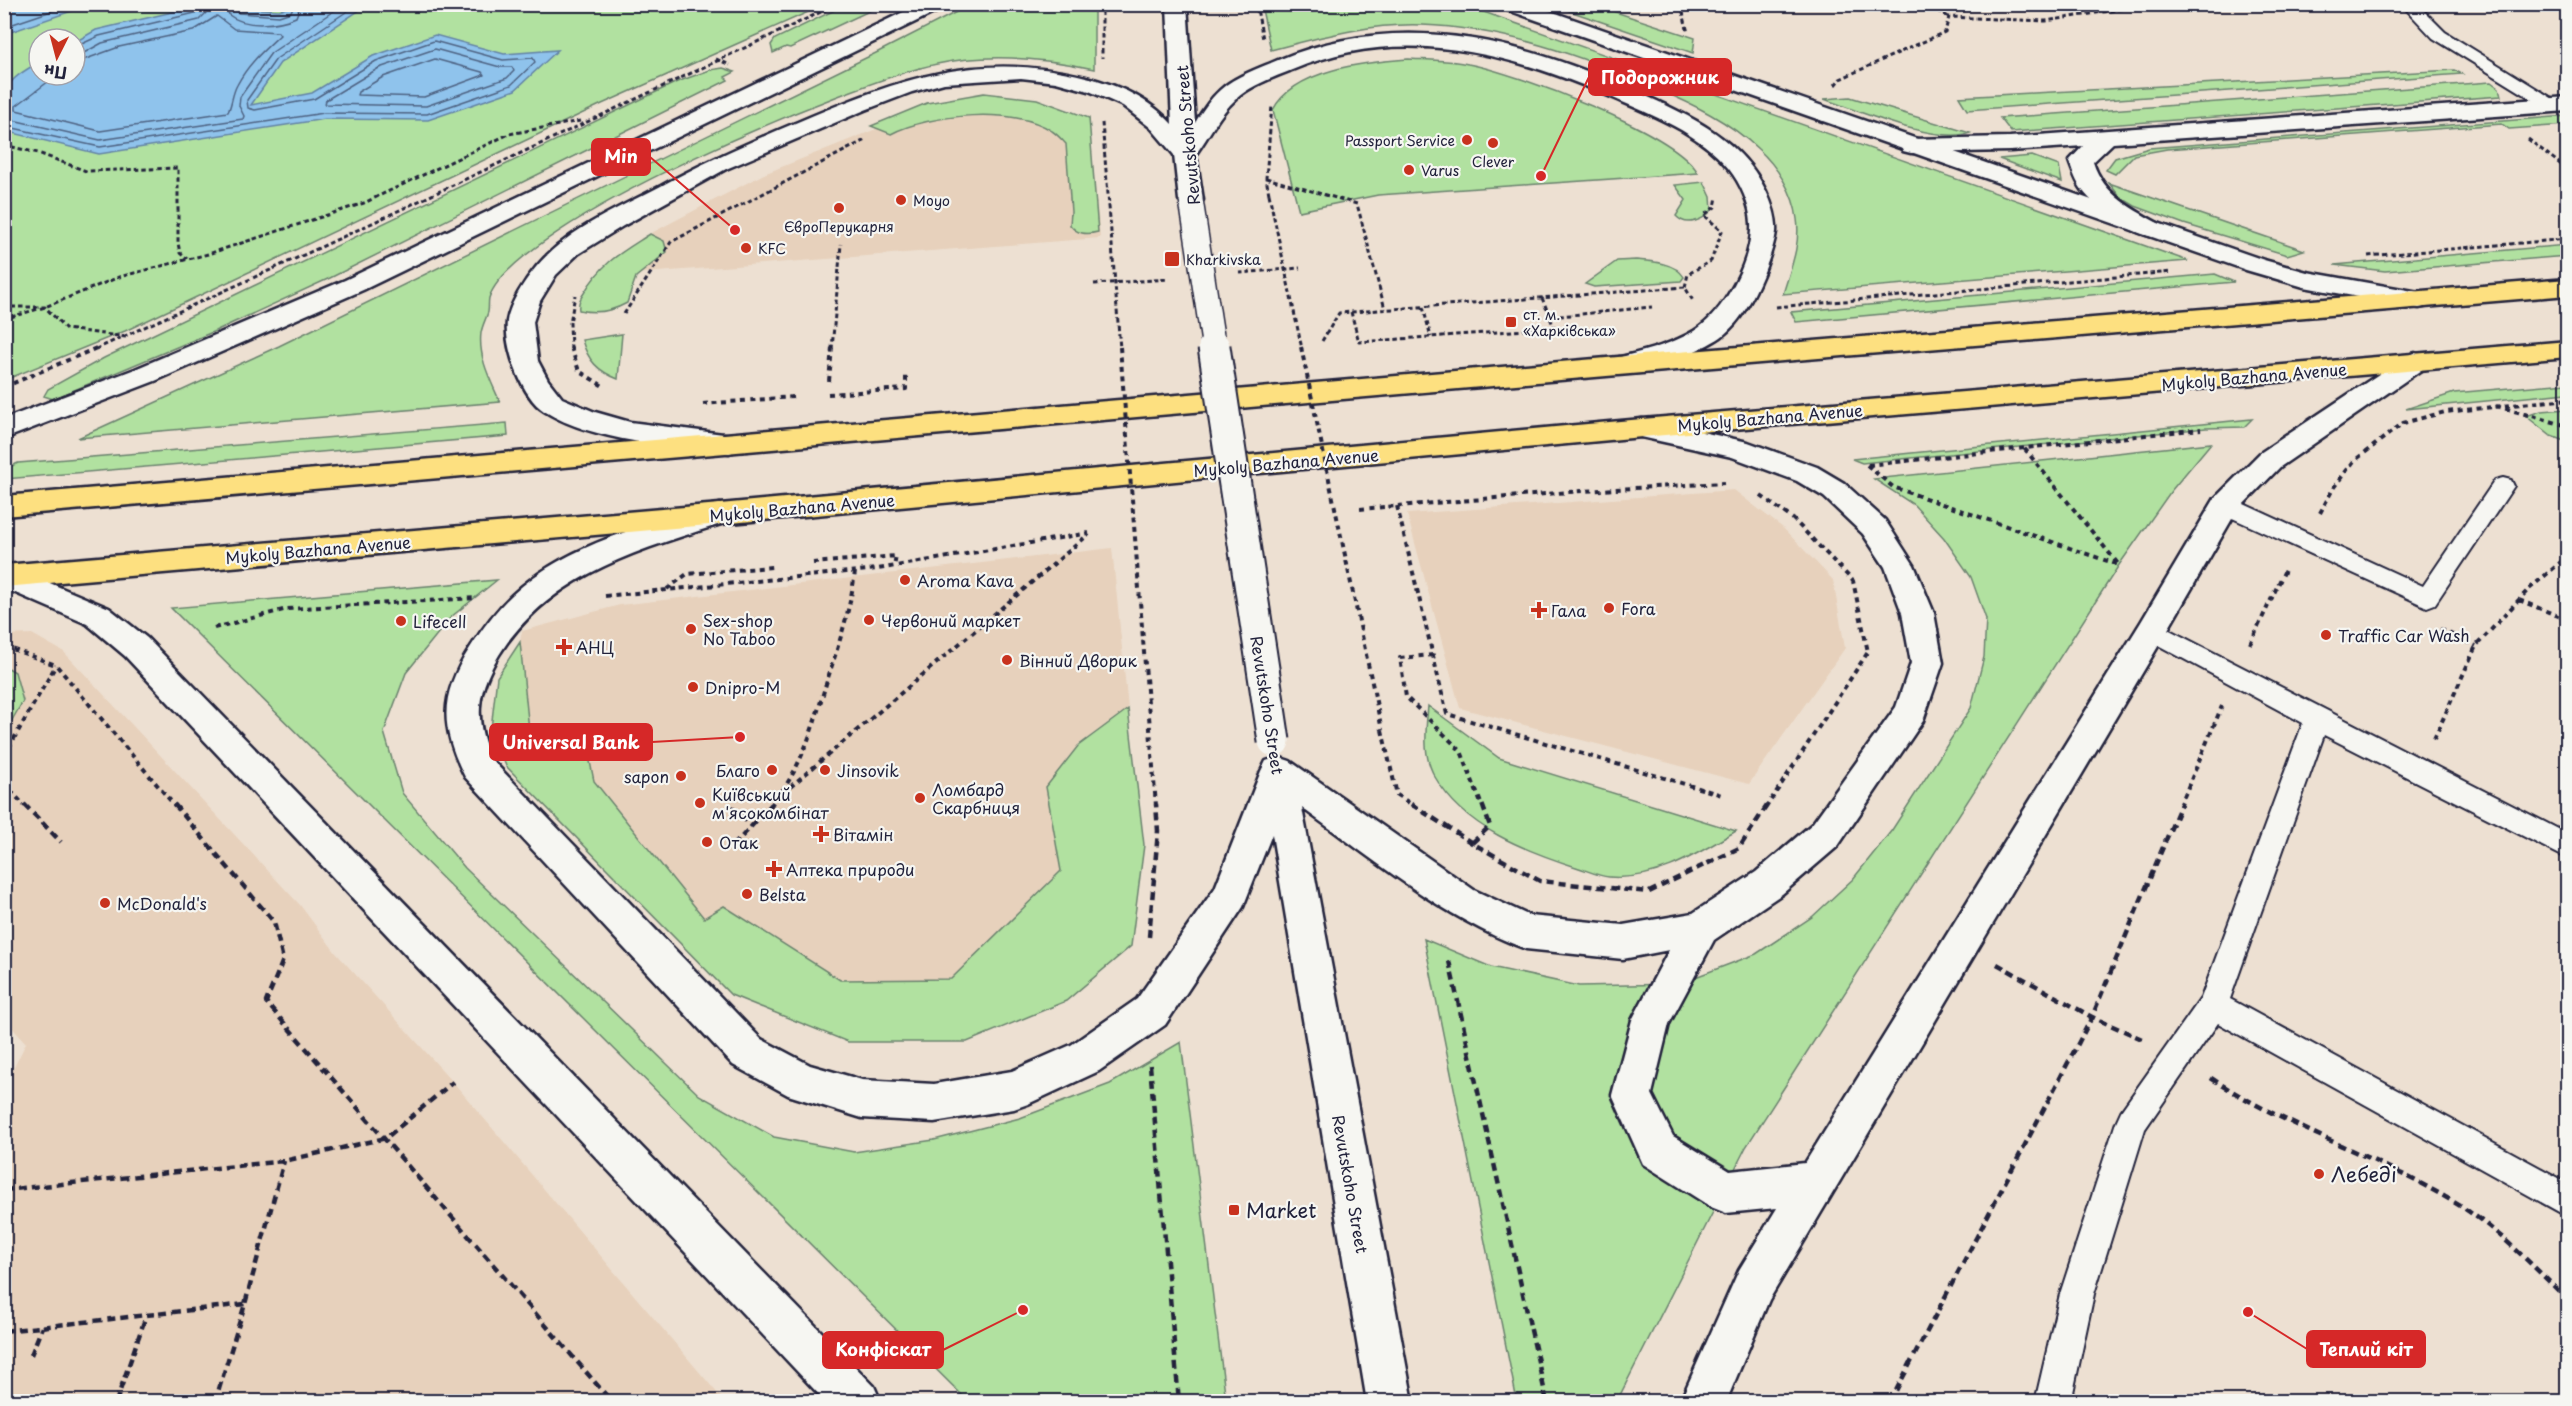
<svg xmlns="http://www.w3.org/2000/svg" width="2572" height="1406" font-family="'Playpen Sans',sans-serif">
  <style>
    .built { fill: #e7d1bc }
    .green { fill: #b1e1a0; stroke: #6a826e; stroke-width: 1.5; fill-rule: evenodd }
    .water { fill: #8fc3ec; stroke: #6383a5; stroke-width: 1.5 }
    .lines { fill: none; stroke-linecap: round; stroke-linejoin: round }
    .shore { stroke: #4e6282; stroke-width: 1.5 }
    .service-casing { stroke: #22223b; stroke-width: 4 }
    .minor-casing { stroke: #22223b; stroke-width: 5 }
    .tertiary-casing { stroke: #22223b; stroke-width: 5 }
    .trunk-casing { stroke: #22223b; stroke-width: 5 }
    .path-far2 { stroke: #22223b; stroke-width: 3; stroke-dasharray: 4.5 3; stroke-linecap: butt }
    .path-far1 { stroke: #22223b; stroke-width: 4; stroke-dasharray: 5 4.5; stroke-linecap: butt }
    .path { stroke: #22223b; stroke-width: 4.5; stroke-dasharray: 8 5; stroke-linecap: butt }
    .service { fill: #f6f6f2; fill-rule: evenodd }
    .minor { fill: #f6f6f2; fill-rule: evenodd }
    .tertiary { fill: #f6f6f2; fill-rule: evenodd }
    .trunk { fill: #fde080; fill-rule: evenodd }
    .tertiary-bridge-far1-casing { stroke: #22223b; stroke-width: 26; stroke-linecap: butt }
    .tertiary-bridge-casing { stroke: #22223b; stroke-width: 35; stroke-linecap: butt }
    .path-bridge-far1 { stroke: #22223b; stroke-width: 3; stroke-dasharray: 4.5 3; stroke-linecap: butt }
    .path-bridge { stroke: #22223b; stroke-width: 4; stroke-dasharray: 5 4.5; stroke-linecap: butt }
    .tertiary-bridge-far1 { stroke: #f6f6f2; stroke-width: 23 }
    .tertiary-bridge { stroke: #f6f6f2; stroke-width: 31 }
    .poi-dot { fill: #c8321e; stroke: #f6f6f2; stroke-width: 2 }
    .labels { text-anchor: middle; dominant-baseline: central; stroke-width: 4.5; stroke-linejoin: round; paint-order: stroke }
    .far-poi-label { font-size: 14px; fill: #22223b; stroke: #f6f6f2; text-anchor: start }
    .street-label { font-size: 16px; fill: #22223b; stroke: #f6f6f2 }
    .poi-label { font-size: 16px; fill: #22223b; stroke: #f6f6f2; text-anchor: start }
    .near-poi-label { font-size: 20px; fill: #22223b; stroke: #f6f6f2; text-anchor: start }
    .leader { fill: none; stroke: #d62828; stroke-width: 2 }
    .callout-dot { fill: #d62828; stroke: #f6f6f2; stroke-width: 2 }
    .callout { fill: #d62828; stroke: #d62828; stroke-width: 2 }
    .callout-label { font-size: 18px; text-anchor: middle; font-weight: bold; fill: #fff }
  </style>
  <rect width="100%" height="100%" fill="#ede0d2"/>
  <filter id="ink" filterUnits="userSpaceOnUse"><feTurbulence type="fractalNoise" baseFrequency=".0167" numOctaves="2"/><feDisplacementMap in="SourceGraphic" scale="12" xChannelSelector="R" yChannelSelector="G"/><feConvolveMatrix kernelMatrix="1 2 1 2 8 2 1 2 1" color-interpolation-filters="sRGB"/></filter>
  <g filter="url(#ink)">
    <path class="built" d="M916,113L1089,118L1100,238L632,274L640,239L764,174Z
      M1734,490L1783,528L1833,580L1845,648L1749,784L1460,708L1407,514Z
      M1112,548L1128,709L1078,745L1046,787L1061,871L951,979L840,980L724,906L704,918L594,781L587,747L532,759L520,642L522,631L620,605Z
      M32,634L64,652L300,905L336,953L453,1082L724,1401H5L4,1088L26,1043L5,1020V635Z"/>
    <path class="green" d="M73,4L824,5L602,104L125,331L5,380V22ZM39,39H75V75H39Z
      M847,4L882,5L790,48L786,47L773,53L771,45L775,39Z
      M970,5H1094V69C1043,58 988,53 937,64C856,80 513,223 489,298C488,302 489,307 488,312C486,319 482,326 481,333C478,358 491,381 500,402L78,438L279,346L878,52Z
      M1261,5H1464L2188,261L1783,294C1790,270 1801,245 1797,219C1794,193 1777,166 1758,149C1730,122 1693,104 1657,89C1583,56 1504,28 1422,25C1371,23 1321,37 1271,50Z
      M1552,5H1594L1695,38L1693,53Z
      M1408,59C1427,60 1449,60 1468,64C1516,73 1676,132 1698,173L1378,195L1299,211L1273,110C1294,69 1366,62 1408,59Z
      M723,68L735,72L725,77L728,80L330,278L215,331L53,399L44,396L48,389L104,358L677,82L710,70Z
      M2454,70L2462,74L1967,110L1959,97Z
      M2491,82L2499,88L2501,96L2011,132L2000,118Z
      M984,93L1037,99L1089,118L1098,232C1086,235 1077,234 1070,225L1071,212L1066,144C1062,140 1057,134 1052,131C1015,106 929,114 891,134L871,126L927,103Z
      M1850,97L1970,133C1935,144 1859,111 1824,99Z
      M2567,116V125L2509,129L2502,124L2167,149L2134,155L2115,174L2106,170L2115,158L2149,148Z
      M2032,156L2059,166L2062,182L1999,159Z
      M1704,182L1711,197L1712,210C1703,220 1687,228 1676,216L1686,200L1675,185Z
      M2109,183L2304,250L2287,255L2184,224L2135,206L2120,197Z
      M650,234L664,241L667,252L636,277L627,303C611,312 596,314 579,310C578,302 580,299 584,293C602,262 622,252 650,234Z
      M2567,245V256L2385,271L2334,265Z
      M1636,260C1651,261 1676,263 1684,277L1681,281L1594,287L1585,284L1617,261Z
      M2215,274L2234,282L1796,322L1791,312Z
      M622,334L618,379C598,371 588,361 582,340Z
      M2567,383V393L2406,409L2454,393Z
      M2567,409V442L2551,436L2526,416L2541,411Z
      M2252,419L2244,427L2206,428L1862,463L1852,459Z
      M507,423L508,436L5,479V469L18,463Z
      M2211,443L2171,491L2119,565L1746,1147L1617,1401H1517L1424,939L1491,967L1579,986L1677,984L1756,954L1812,917L1853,879L1892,830L1971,708L1984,657L1986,619L1971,577L1944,538L1914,505L1874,479Z
      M497,580L451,617L406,673L384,732L402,793L465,868L699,1095L774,1137L854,1152L934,1140L1020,1118L1110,1084L1181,1042L1226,1401H968L171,608Z
      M520,642L532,759L587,747L594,781L704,918L724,906L840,980L951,979L1061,871L1046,787L1078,746L1128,709L1144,845L1131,946L1066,1001L967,1042H848L731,995L506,766L491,729L497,677Z
      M5,666L15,672L23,701L8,727H5Z
      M1428,706L1499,758L1736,831C1697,854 1656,881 1609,877C1599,876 1588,871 1579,868C1526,851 1464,828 1435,777C1422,755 1426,730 1428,706Z"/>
    <path class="water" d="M5,4H89V5L5,34Z
      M202,5L279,10L297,5H359L360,10L280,63L251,105L312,93L373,56L435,35L504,54L558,50L515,90L428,120L325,119L99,154L5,131C4,87 0,85 39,62V75H75V42L96,30Z"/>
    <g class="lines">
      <path class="shore" d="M226,4L229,15C245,28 278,25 296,17L301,4
        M233,4L234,10L239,13L279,16L291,12L294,4
        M4,27L72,4
        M75,47L99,36L195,13L200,10L201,4
        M435,49L500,67H512L514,71L507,78L426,106L325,104L326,100L379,68Z
        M75,54H82L102,43L199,20L206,13L208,4
        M435,59L482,72L484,75L424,97L357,95L358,92L383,77Z
        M57,75L16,106V110L100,131L228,112C232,104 232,94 237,85C248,64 263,51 280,35L278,32L234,29L217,16L193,31L119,47L75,63
        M4,118L100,140L243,119L244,116L239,106L240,97L271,53L344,4
        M4,126L100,147L324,113L427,114L511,85L535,62L533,58L503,60L434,41L376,61L314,99L255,110L248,108L247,100L276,59L352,8L354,4"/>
      <g class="service-casing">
        <path id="service" d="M2401,4H2417L2445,32L2563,105L2560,109H2548L2433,38Z
          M2503,478L2511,480L2514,486L2435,604L2427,607L2217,511L2214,505L2217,499L2225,497L2233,499L2423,586L2495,480Z
          M2152,621L2568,834V859L2324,735L2230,999L2568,1183V1217L2218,1023L2145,1129L2094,1294L2071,1402H2035L2060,1294L2116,1122L2121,1111L2201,998L2303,723L2143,637L2140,630L2143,623Z"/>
      </g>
      <g class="minor-casing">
        <path id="minor" d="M2568,97V111L2113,143L2093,162C2104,196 2133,209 2163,226L2166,231L2163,236C2140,242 2097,209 2083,191C2076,182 2073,172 2069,161L2083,146L2010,151L1911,153L1903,151L1900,146L1903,141L1911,139L2010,137Z"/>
      </g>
      <g class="tertiary-casing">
        <path id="tertiary" d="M920,4H947L944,8L363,290L155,381L4,439V419L135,369L345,280Z
          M1167,4H1187L1195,123C1202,111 1210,99 1220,90C1235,76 1260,68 1278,60C1397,10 1514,38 1628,88C1681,112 1740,135 1766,191C1772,204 1777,218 1776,232C1774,245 1769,259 1764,272C1754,296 1742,321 1721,337C1701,351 1635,377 1613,371L1609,365L1613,359C1640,352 1669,346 1694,331C1724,313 1753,259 1751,223C1750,205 1741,184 1729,169C1700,133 1652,115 1611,97C1509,52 1399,24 1292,70C1274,77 1250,86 1236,99C1219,114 1209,136 1196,154L1203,200L1199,205L1191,207L1183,205L1179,200L1174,155L1151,128L1123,106L1089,91L1056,82L1021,78L944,83L912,92L865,110L726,169L623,226L578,254L556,275L540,301L533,322L538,361L548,380L562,398L595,412L630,422L739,436L743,443L739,450L729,453C673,446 593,442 544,411C522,397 504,347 507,321C510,303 525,280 537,266C568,229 619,208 661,186C706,161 752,141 800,121C900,79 976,50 1086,77C1118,85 1150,99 1172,124Z
          M1499,4H1530L2264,260L2307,272L2419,292L2428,294L2432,300L2428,306L2419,308L2304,287L2246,270L1502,8Z
          M2415,353L2424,356L2428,362L2424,368L2280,467L2236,512L2163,638L1769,1300L1726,1402H1680L1739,1270L1777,1208L1726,1213L1711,1207L1643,1164L1612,1095L1632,1020L1669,950L1623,959L1526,949C1443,918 1373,859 1302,808L1413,1402H1367L1272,834L1243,907L1165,1025L1099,1071L1028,1104L1014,1109L934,1122L862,1118L788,1095L733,1065L465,777C440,727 439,696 470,648C482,629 495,611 512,595C567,543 650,524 720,504L730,507L735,514L730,521C643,549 550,573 499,655C476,693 474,719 491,759L761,1039L810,1065L862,1080L934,1084L1012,1071L1071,1045L1137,999L1215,888L1261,771L1266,761L1278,757L1290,761L1474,890L1530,916L1623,925L1693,913L1756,872L1812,824L1896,707L1911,663L1902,613L1885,567L1863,534L1824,497L1797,481L1732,457L1632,435L1628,428L1632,421L1642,419L1748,442L1817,467L1844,483L1885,520L1914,565L1934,613L1943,663L1923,721L1838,846L1782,894L1714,940L1669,1024L1652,1094L1673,1136L1730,1171L1805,1163L2141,622L2215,498L2260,453L2406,356Z
          M7,565L109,608L147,638L874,1386L881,1402H826L125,656L87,624L4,588V566Z"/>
      </g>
      <g class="trunk-casing">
        <path id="trunk" d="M2568,279V295L1618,375L4,516V496L1618,357Z
          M2568,341V357L1642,437L720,524L4,587V565L720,504L1642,419Z"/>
      </g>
      <path class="path-far2" d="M1102,4V58
        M1256,4L1263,39
        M1681,4L1688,33
        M1924,4L1949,17
        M716,59L730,65
        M1835,85L1840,79L1945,32L1949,17L2046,21L2154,4
        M1102,123L1109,206
        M2528,139L2568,170
        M4,145L38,153L86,171L178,168V243L180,253L187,259
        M1266,178L1357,204L1385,309
        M1269,194L1266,178L1272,105
        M2368,256L2568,239
        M1239,273L1300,268
        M1094,284L1168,279
        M1685,287L1688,274L1711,261L1722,231L1704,215L1715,207L1717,197
        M1542,298L1550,317L1652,307
        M4,307H45L66,329L126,337
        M1423,307L1431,337
        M1776,307L2172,272
        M1351,312L1359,342L1554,328L1550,317
        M624,314L671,242L867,139
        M4,319L45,307L119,277L208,254L364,203L509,134L580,121
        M1322,341L1339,313L1685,287L1693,301
        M96,349L319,248L838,4
        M571,349L570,323L575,295
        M832,349L841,244"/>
      <path class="path-far1" d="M571,347L579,371L603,386
        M829,381L832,347
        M4,387L99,347
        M828,394L906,389V375
        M703,404L793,397
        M2496,406L2568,426
        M1867,465L1893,487L2119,565L2024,448
        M1868,465L2201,429
        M1761,496L1793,519L1853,581L1868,652L1767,806
        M1397,506L1447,714L1722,795
        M1360,509L1582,491L1724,483
        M2320,513L2334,487L2354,461L2403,423L2445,412L2568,399
        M813,563L896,556L894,567
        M667,589L687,574L772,567
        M605,596L878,569L1089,533
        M2519,600L2568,620
        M214,628L287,609L476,598
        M2440,629L2476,646
        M2250,644L2285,570
        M4,646L56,665L175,806
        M1433,655L1400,658L1406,697L1461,751L1482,806
        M1382,730L1397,795L1414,806
        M2434,739L2476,646L2528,590L2568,556
        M1152,754L1156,806
        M4,756L56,665
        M4,784L25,806
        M783,793L1089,534
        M770,806C801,772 813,727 826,684C838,646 850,612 855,572H857
        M2180,806L2222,706"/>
      <path class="path" d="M24,804L61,842
        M174,804L274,922L283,960L266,1002L612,1402
        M1411,804L1472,843L1540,881L1649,892L1739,848L1768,804
        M731,807L752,826
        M1472,843L1490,826L1482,804
        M733,846L772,804
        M1149,937L1158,831L1156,804
        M1449,961L1547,1402
        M1997,964L2092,1017L2142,1039
        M1150,1065L1179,1402
        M2211,1078C2290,1130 2382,1157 2462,1207C2502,1233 2534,1267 2568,1300
        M4,1190L284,1161L386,1138L453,1082
        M4,1331L245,1304
        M31,1355L42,1327
        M116,1402L146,1316
        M215,1402L245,1304L284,1161
        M1890,1402L2092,1017L2181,804"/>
      <use href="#service" class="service"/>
      <use href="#minor" class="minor"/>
      <use href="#tertiary" class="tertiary"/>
      <use href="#trunk" class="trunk"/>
      <g class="tertiary-bridge-far1-casing">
        <path id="tertiary-bridge-far1" d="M1191,200L1214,349"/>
      </g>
      <g class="tertiary-bridge-casing">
        <path id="tertiary-bridge" d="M1214,347L1274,741"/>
      </g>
      <path class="path-bridge-far1" d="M1269,194L1302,349
        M1109,206L1120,349"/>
      <path class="path-bridge" d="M1120,347L1152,754
        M1301,347L1382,730"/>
      <use href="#tertiary-bridge-far1" class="tertiary-bridge-far1"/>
      <use href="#tertiary-bridge" class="tertiary-bridge"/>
    </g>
  </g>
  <g class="poi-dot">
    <circle cx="1467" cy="140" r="6"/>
    <circle cx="1493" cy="143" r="6"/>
    <circle cx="1409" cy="170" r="6"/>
    <circle cx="901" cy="200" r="6"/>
    <circle cx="839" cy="208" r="6"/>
    <circle cx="746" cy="248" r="6"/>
    <rect x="1164" y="251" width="16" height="16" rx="3"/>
    <rect x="1505" y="316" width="12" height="12" rx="3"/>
    <circle cx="905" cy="580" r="6"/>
    <circle cx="1609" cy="608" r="6"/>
    <path d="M1536 601h6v6h6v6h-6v6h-6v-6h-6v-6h6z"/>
    <circle cx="869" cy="620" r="6"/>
    <circle cx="401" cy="621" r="6"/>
    <circle cx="691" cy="629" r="6"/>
    <circle cx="2326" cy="635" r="6"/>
    <path d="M561 638h6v6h6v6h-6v6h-6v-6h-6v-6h6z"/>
    <circle cx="1007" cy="660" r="6"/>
    <circle cx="693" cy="687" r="6"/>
    <circle cx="772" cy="770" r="6"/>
    <circle cx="825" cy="770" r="6"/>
    <circle cx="681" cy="776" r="6"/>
    <circle cx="920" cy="798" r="6"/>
    <circle cx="700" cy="803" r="6"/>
    <path d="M818 825h6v6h6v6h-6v6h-6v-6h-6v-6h6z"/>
    <circle cx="707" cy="842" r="6"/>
    <path d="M771 860h6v6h6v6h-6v6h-6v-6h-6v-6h6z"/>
    <circle cx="747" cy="894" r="6"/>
    <circle cx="105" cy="903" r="6"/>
    <circle cx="2319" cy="1174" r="6"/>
    <rect x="1228" y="1204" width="12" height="12" rx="3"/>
  </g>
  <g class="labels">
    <g class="far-poi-label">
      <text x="1455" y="140" text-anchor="end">Passport Service</text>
      <text x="1493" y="161" text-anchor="middle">Clever</text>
      <text x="1421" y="170">Varus</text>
      <text x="913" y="200">Moyo</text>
      <text x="839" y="226" text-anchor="middle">ЄвроПерукарня</text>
      <text x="758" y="248">KFC</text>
      <text x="1186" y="259">Kharkivska</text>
      <text x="1523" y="314">ст. м.<tspan x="1523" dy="16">«Харківська»</tspan></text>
    </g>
    <g class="street-label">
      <text transform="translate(1187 135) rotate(-95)">Revutskoho Street</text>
      <text transform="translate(2254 376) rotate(-5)">Mykoly Bazhana Avenue</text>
      <text transform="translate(1770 417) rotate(-5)">Mykoly Bazhana Avenue</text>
      <text transform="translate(1286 462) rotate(-5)">Mykoly Bazhana Avenue</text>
      <text transform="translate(802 507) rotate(-5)">Mykoly Bazhana Avenue</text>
      <text transform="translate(318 549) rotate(-5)">Mykoly Bazhana Avenue</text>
      <text transform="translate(1268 705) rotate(81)">Revutskoho Street</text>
      <text transform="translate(1351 1184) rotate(80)">Revutskoho Street</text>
    </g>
    <g class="poi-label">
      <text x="917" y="580">Aroma Kava</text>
      <text x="1621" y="608">Fora</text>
      <text x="1551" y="610">Гала</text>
      <text x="703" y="620">Sex-shop<tspan x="703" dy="18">No Taboo</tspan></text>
      <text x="881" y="620">Червоний маркет</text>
      <text x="413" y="621">Lifecell</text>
      <text x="2338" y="635">Traffic Car Wash</text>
      <text x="576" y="647">АНЦ</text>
      <text x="1019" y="660">Вінний Дворик</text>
      <text x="705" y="687">Dnipro-M</text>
      <text x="760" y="770" text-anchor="end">Благо</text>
      <text x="837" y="770">Jinsovik</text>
      <text x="669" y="776" text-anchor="end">sapon</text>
      <text x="932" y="789">Ломбард<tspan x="932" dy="18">Скарбниця</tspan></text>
      <text x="712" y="794">Київський<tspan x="712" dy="18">м'ясокомбінат</tspan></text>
      <text x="833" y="834">Вітамін</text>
      <text x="719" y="842">Отак</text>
      <text x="786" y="869">Аптека природи</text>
      <text x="759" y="894">Belsta</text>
      <text x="117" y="903">McDonald's</text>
    </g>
    <g class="near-poi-label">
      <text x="2331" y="1174">Лебеді</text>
      <text x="1246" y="1210">Market</text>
    </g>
  </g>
  <path class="leader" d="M1541 176L1589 77M735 230L650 157M740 737L652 742M2248 1312L2307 1349M1023 1310L943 1350"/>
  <g class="callout-dot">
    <circle cx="1541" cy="176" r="6"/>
    <circle cx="735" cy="230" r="6"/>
    <circle cx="740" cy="737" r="6"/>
    <circle cx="2248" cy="1312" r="6"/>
    <circle cx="1023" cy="1310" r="6"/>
  </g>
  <g class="callout">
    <rect x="1589" y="59" width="142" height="36" rx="6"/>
    <rect x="592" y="139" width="58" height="36" rx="6"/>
    <rect x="490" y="724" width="162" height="36" rx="6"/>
    <rect x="2307" y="1331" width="118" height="36" rx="6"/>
    <rect x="823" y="1332" width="120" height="36" rx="6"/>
  </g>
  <g class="callout-label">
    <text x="1660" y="84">Подорожник</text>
    <text x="621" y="163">Min</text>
    <text x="571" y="749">Universal Bank</text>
    <text x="2366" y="1356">Теплий кіт</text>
    <text x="883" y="1356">Конфіскат</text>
  </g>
  <rect width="2572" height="1406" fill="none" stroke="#f6f6f2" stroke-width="24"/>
  <rect x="12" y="12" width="2548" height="1382" fill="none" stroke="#22223b" stroke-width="2" filter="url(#ink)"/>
  <g transform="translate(57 57) rotate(186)"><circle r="28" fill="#f6f6f2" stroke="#a1a1a9" stroke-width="1.5"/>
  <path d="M0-4.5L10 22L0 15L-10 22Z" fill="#c8321e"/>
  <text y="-9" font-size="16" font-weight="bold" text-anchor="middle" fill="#22223b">Пн</text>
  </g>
</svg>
